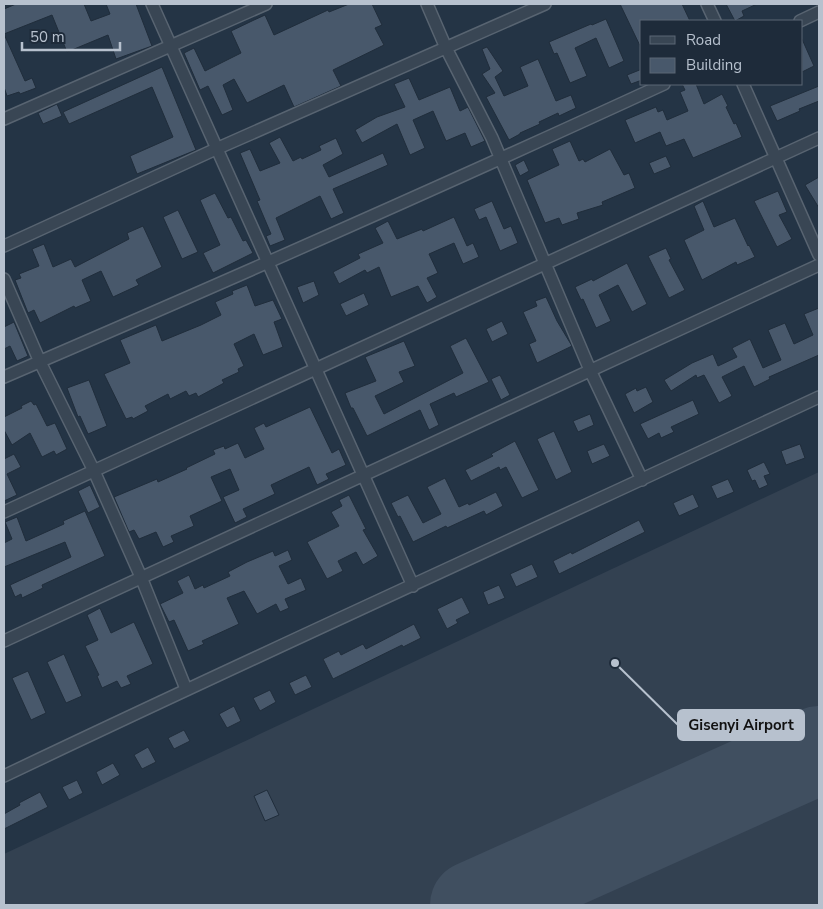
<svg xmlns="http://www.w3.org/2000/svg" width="823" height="909" font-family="'Nunito Sans',sans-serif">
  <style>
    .airport { fill: #334151 }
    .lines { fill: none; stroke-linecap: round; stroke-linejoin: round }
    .runway { stroke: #404f60; stroke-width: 88 }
    .building { fill: #48586b; stroke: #202d3b }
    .minor-casing { stroke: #586471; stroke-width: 14 }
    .minor { stroke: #394654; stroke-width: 11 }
    .leader { fill: none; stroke: #b7c1ce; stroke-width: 2 }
    .callout-dot { fill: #b7c1ce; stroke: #1e2b3a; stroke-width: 2 }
    .callout { fill: #b7c1ce; stroke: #b7c1ce; stroke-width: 2 }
    .callout-label { font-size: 15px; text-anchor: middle; font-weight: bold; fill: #111 }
  </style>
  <rect width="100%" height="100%" fill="#243445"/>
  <path class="airport" d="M819,472V905H4V854Z"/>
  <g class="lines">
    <path class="runway" d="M474,905L819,750"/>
  </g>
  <path class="building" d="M16,4H84L91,21L110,14L106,4H136L152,46L116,59L108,35L67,52L52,15L4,34L25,81L32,78L36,88L20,94L19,92L7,96L4,87V9Z
    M349,4H372L382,25L375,28L384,45L333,70L341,86L294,107L284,85L247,103L234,79L223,85L233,110L222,115L208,86L200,90L184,53L194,48L205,71L241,53L231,31L254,20L265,15L274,35L328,10L329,12Z
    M620,4H682L690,21H642V50Z
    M726,4H757L742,11L744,16L735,21Z
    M606,19L624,61L609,68L596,38L575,48L587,76L570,83L557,53L554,54L549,42L591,24L592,25Z
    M802,39L814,66L802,72Z
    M487,47L503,71L495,77L504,96L528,86L520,67L538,59L556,101L571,95L576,108L559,116L558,113L539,122L540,124L520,133V134L509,140L486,97L495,93L482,74L490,69L482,49Z
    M162,67L196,150L137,174L130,156L173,137L152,87L69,124L63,112Z
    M642,69V80L631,84L627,75Z
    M409,78L419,100L450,87L460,111L468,107L485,141L471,147L465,133L446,141L433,111L413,120L425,148L410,155L397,124L362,143L355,130L377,117L405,107L394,84Z
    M682,84H696L704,104L722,94L728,106L726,107L734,124L736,123L742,137L693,158L684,139L666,146L660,132L635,143L625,120L656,107L658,112L663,110L667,120L688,111L680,92L685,90Z
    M819,86V101L799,109L800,111L777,121L770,106Z
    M57,104L62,116L43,124L38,113Z
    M280,137L293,161L301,157L302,159L321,150L319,146L336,138L343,154L323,165L329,177L383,153L388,165L333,189L344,213L331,219L320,196L276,218L285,240L270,246L266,236L271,234L257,201L260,200L240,153L250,149L260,171L280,163L269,143Z
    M570,141L579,161L583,159L585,162L610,149L624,175L629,173L635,188L602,202L603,205L577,213L579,219L562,225L559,218L545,223L527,180L559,165L552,149Z
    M666,156L671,167L654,174L649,163Z
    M524,160L529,171L520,176L515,165Z
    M819,177V208L805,185Z
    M778,191L787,212L779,215L792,239L777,247L754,201Z
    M215,193L228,218L231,217L243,241L246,240L253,253L213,273L203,253L220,245L200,200Z
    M492,201L504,229L511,226L518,243L500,251L486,217L479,220L474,209Z
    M703,201L714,227L735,218L748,246L749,245L755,257L737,265L736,262L702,280L684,240L704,230L694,206Z
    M178,210L198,252L182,259L163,217Z
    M454,217L467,246L473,243L479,257L463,264L454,243L429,254L438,273L427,278L437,297L427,303L418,286L391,297L379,267L367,273L365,270L339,284L333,272L360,258L358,254L383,243L375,228L388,221L397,239L422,229L423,231Z
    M143,226L162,267L136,280L139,285L113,297L101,271L82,280L91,301L75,308L74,306L40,323L34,310L28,313L15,280L21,278L19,274L39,266L32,249L44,244L53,267L71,259L75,267L129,239L127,233Z
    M666,248L671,259L669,260L685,290L669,298L648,256Z
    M627,263L647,304L632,312L618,285L599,295L611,321L596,328L583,299L581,300L575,287L592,279L593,281Z
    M314,281L319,295L303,303L297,287Z
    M247,285L255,306L273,300L282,319L274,322L283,347L263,355L254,334L234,344L244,366L238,369L239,372L222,380L224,383L198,397L196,393L189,396L186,391L170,399L168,394L145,406L148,411L133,419L132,417L126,419L104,374L130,363L120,340L156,325L162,341L201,325L221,315L215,302L233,294L232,291Z
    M364,293L369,305L346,316L340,304Z
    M546,297L557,321L572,346L537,363L529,344L536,341L523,312L537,306L535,301Z
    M819,308V355L769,377L770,379L754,387L744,366L722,377L732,396L719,403L704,375L697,378L696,375L671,391L664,380L692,363L713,354L718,366L737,357L732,348L750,339L763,368L781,360L768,330L785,323L794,344L813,335L804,314Z
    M502,321L508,334L492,342L486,329Z
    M14,322L28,356L17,361L10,346L4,349V327Z
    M466,338L489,382L456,397L454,393L430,404L439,425L429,430L420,410L367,436L353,408H351L345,393L376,381L365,357L404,341L415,366L399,372L404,382L375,396L384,414L463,373L450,346Z
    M500,375L510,395L501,400L491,379Z
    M89,380L107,426L88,434L80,416L78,417L67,388Z
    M646,387L653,402L634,413L625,394L636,388L637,391Z
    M693,400L699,414L671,427L674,432L661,438L659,433L648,439L640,424Z
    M31,401L34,405L36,404L47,426L55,423L67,449L56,455L54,451L42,457L30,433L12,445L4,430V417L22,408L21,406Z
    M310,407L332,453L339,449L346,465L326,474L329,479L317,485L309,467L271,485L275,494L243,509L247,517L235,523L223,497L239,490L230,469L211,477L222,501L190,516L194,526L171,536L174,542L163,547L156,532L139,539L134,530L129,532L114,497L157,479L158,482L187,469L186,468L215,454L213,450L224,446L225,449L238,443L245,458L264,449L254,428L264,423L266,427Z
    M590,414L594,425L578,432L573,421Z
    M554,431L572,472L556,480L537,439Z
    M515,441L539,490L522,498L506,467L500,470L499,467L471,481L465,470L493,456L491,454Z
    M604,444L610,456L592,464L587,451Z
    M800,444L805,458L786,465L781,451Z
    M14,454L21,467L7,474L17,495L4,501V459Z
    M764,462L770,474L764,476L768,485L759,489L755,480L752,481L747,470Z
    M445,478L459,507L468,503L469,505L496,492L503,506L486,515L484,511L447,528L446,526L413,542L400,516L398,517L391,503L408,495L423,523L441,514L427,487Z
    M728,479L734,492L717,499L711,486Z
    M90,485L100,507L88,513L78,491Z
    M693,494L699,507L679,516L673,503Z
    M349,495L366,529L363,530L378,556L363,565L356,552L338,561L343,571L327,579L307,542L339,526L331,512L342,506L339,500Z
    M85,511L105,556L42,585L43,588L22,598L21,594L15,597L10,585L71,557L65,542L4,567V543L12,539L5,522L17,517L26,541L64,524L63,521Z
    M639,520L645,532L559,574L553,561L571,552L572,554Z
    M288,550L292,560L279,566L288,584L301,578L306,590L285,599L289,608L280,612L276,604L257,614L244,591L227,598L239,624L202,641L204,644L188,651L174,620L169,622L160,604L183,593L177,581L189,575L195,589L203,585L204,588L230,576L228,572L247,562L273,551L275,556Z
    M532,564L538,577L516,587L510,574Z
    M499,585L505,598L488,605L483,592Z
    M462,597L470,613L456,620L458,623L447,629L437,609Z
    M100,608L111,633L134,622L153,664L127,676L131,684L121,688L117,681L102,688L97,676L99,675L85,646L98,640L87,615Z
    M414,624L421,638L403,647L402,645L333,679L323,659L339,651L341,655L363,644L366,649Z
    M64,654L82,696L66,703L47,662Z
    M28,671L46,713L31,720L12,678Z
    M306,675L312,687L295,695L289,683Z
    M270,690L276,702L260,711L253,698Z
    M234,706L241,721L227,728L219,714Z
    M184,730L190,741L174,749L168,738Z
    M148,747L156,762L142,769L134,755Z
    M113,763L120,775L102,785L96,772Z
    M77,780L83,793L69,800L62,787Z
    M267,790L279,815L265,821L254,796Z
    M40,792L48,807L4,829V814L20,805L19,803Z"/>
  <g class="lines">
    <g class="minor-casing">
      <path id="minor" d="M152,4L413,586
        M427,4L446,48L492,138L590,370L642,480
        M707,4L715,21
        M800,21L819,12
        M743,84L819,255
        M4,119L266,4
        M4,246L216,149L545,4
        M4,279L40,362L94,471L141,577L186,689
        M4,377C225,282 445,185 664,84
        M4,512L819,138
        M4,641L819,265
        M4,776C274,647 547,524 819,397"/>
    </g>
    <use href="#minor" class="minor"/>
  </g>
  <path class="leader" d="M615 663L678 725"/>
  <circle class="callout-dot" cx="615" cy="663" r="5"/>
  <rect class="callout" x="678" y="710" width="126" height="30" rx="5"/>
  <g class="callout-label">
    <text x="741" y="730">Gisenyi Airport</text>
  </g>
  <rect width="823" height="909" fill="none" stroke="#b7c1ce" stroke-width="10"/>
  <rect x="640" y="20" width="162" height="65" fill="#1e2b3a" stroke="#5b6775"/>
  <rect x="650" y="36" width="25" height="8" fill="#394654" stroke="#5b6775"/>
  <text x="686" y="45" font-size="15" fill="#b7c1ce">Road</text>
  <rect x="650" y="58" width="25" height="15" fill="#48586b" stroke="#5b6775"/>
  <text x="686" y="70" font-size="15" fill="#b7c1ce">Building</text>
  <path d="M22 42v8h98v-8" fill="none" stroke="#b7c1ce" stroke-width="2.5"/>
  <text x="30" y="42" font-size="15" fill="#b7c1ce" stroke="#1e2b3a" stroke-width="4" paint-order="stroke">50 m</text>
</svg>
